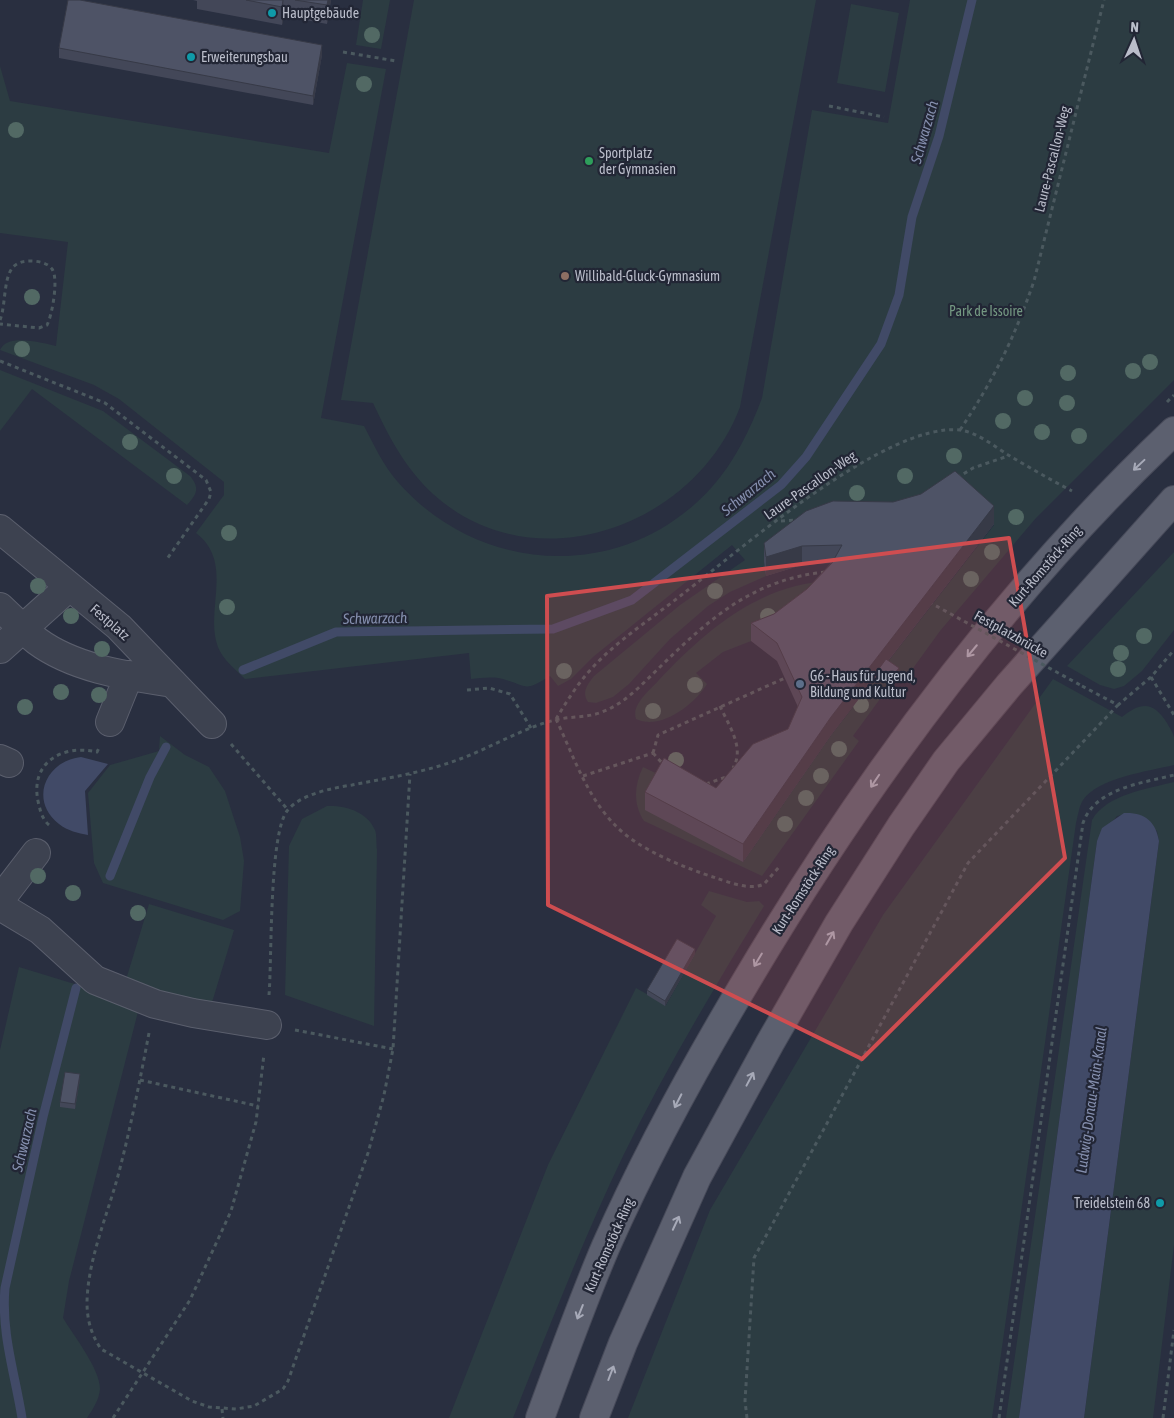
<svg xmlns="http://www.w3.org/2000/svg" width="1174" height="1418" font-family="'Asap Condensed',sans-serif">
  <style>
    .green { fill: #2c3c42 }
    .water { fill: #414a67 }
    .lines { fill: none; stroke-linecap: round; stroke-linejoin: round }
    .stream { stroke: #414a67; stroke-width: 9 }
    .minor-casing { stroke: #5b5f6d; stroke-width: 30 }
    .major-casing { stroke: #474a59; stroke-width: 30 }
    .path { stroke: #4b595f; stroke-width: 3; stroke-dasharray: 4 4; stroke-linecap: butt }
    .minor { stroke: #3d4250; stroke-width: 28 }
    .major { stroke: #5c606f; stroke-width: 28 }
    .path-bridge { stroke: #4b595f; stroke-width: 3; stroke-dasharray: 4 4; stroke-linecap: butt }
    .tree { fill: #526964 }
    .wall { fill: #434758 }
    .shaded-wall { fill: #373a47 }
    .building { fill: #4e5366; stroke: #373a47 }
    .oneway { stroke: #a7aab8 }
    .marked { fill: #cf4d50; fill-opacity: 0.2; stroke: #cf4d50; stroke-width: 4; stroke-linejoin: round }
    .culture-dot { fill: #0f9aa8; stroke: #222635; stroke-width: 2 }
    .leisure-dot { fill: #2e9e5b; stroke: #222635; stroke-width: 2 }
    .education-dot { fill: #8d6e63; stroke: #222635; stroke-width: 2 }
    .service-dot { fill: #5c6f8a; stroke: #222635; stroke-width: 2 }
    .labels { text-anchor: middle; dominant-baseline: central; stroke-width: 4.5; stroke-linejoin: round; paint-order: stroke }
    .poi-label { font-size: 14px; fill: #babdca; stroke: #222635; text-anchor: start }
    .street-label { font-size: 14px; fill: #babdca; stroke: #222635 }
    .park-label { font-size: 14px; fill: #749882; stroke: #222635 }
    .water-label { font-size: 15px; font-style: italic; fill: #858fae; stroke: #222635 }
  </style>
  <rect width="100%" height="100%" fill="#292f40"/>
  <path class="green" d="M363,0H390L381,49L356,45Z
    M414,0H816L740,407C695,527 534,585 433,494C405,468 389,437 373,403L341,400Z
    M910,0H1174V380L1036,518L940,631L906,678L886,664L994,525L764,561L766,576L730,592L708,606L670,639L629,684L613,697L596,703L588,702C581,692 588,684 594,676L680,605L745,560L732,545L593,657L571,679L558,686L550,676C523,692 530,687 503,679C493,676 481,678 471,679L469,653L245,679C236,670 223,660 218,647C204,611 235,563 196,533L224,495V482L119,399L94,385L0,350C8,333 41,343 56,346L68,242L0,233V66L10,101L329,153L347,63L386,69L321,418L364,426C374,445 383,465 397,481C480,577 626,583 712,487C735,461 750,430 762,398L812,110L888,123Z
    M851,4L899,13L885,92L837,83Z
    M0,370L103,411L190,476C200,488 197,494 187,505L32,389L0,431Z
    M1174,552V630L1142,671L1124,686L1114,689L1100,685L1067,666Z
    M832,581L774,632L723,652L696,673L707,684C695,704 661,731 636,719C631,705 649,691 658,681C705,631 760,583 832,581Z
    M878,675L891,684L853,736L859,741L762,876L644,821C633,804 634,785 643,767L664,777L743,862L831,735Z
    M1053,679L1122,717C1141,702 1153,701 1167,723C1169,727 1173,732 1174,737C1174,746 1174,756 1174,765C1149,771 1098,778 1083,800C1079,806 1078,816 1076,823L992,1418H628L710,1210L883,915Z
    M160,736L185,755L209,767L225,791L240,837L244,861L240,911L223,920L103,883L94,863L88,793L110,765L159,751Z
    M1174,782V1245L1153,1418H1084L1159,841L1157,831L1130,813L1117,816L1097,841L1019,1418H1006L1092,820C1107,794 1147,789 1174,782Z
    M327,806C344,805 367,811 375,830C377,835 376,844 377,850L374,1026L285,995L289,846L302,819Z
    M709,891L747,902L759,901L764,906C714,988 665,1070 623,1156C582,1242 548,1330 513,1418H449L548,1165L636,988L666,1005L716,916L701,905Z
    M149,904L234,930L210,1009L125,983Z
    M19,967L140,1004L69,1281L63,1318C74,1336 100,1369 100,1389C99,1400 93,1409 87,1418H0V1050Z"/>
  <path class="water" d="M81,757L108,764L85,791L88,835C78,833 68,831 59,824C29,801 45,761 81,757Z
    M1124,813C1145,812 1156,822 1159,841L1084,1418H1019L1097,841L1102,828Z"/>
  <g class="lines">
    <path class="stream" d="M243,670L336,632L553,629L632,600L781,485L806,457L881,344L899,295L912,217L939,136L972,0
      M110,876L150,777L166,747
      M22,1418C15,1374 1,1333 5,1288L43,1117L76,988"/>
    <g class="minor-casing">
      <path id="minor" d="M0,529L119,627L212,724
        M0,607C12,618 24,631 37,641C75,669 128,676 173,683
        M0,649L69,587
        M110,722L129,675
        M0,759L9,763
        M0,900L36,853
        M0,906L40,930L95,980L155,1004L193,1013L267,1025"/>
    </g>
    <g class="major-casing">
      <path id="major" d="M540,1418C561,1361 582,1302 606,1246C646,1156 694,1068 745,983C864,782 1004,592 1174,431
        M594,1418L623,1343L697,1177L770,1043L839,923L901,826L946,761L1009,685L1174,500"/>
    </g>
    <path class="path" d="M343,52L396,61
      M829,106L884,117
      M0,320C6,305 3,279 13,267C18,262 24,261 31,261C38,261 48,263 52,269C59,278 52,316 47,325L39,328L0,324
      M0,361L105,403L206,480L211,492L209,499L167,559
      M1167,402L1174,395
      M960,430C994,379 1014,339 1034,281L1104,0
      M957,478L973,468L1008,456
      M781,521L797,520
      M1151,677L1174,715
      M1082,686L1118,705L1151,677L1174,650
      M467,690L489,688L510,694L531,728
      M720,706C729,726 745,748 733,768
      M556,719C573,755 587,797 615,825C637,849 685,868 716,878C729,882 750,891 764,884L779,867
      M556,719C567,701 578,683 593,667C619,639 654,617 684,593C741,549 887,422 960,430C977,432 995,447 1010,456C1030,468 1051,480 1072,491
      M231,744L288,810
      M653,753L663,764
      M653,753L658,735L785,678
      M583,776L653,753
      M706,784L726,777
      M49,825C42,819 40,810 38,801C30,762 63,744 97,752L99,748
      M269,995C272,959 269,835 287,811C300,794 333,788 352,785C388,778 426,772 460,759C492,747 523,728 555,720C571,716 587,718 602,712C626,703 643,683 661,666C710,618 754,579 826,572
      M295,1030L393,1049
      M149,1033C140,1080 131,1126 119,1172C108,1214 88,1258 87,1302C87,1320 91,1334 101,1349L192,1401L209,1407L236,1409L254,1406L283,1389L288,1381L368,1153L384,1095L393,1049L410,774
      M140,1080L258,1106
      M222,1409L223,1418
      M113,1418L190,1300L231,1211L256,1122L264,1054
      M747,1418L745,1401L754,1258L968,863L1118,705
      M999,1418L1083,823C1095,788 1143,783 1174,775
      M1163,1418L1174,1330"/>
    <use href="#minor" class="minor"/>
    <use href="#major" class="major"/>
    <path class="path-bridge" d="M929,602L1082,686"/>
  </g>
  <g class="tree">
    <circle cx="372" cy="35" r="8"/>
    <circle cx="364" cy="84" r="8"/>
    <circle cx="16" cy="130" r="8"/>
    <circle cx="32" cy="297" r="8"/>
    <circle cx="22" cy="349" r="8"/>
    <circle cx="1150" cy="362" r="8"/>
    <circle cx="1133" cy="371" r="8"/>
    <circle cx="1068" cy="373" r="8"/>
    <circle cx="1025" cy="398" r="8"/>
    <circle cx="1067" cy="403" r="8"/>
    <circle cx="1003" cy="421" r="8"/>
    <circle cx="1042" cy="432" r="8"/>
    <circle cx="1079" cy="436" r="8"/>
    <circle cx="130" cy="442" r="8"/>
    <circle cx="954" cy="456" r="8"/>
    <circle cx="174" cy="476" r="8"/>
    <circle cx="905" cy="476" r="8"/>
    <circle cx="857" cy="493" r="8"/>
    <circle cx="1016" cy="517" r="8"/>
    <circle cx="229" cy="533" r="8"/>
    <circle cx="992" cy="552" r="8"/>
    <circle cx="971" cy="579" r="8"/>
    <circle cx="38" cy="586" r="8"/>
    <circle cx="715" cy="591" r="8"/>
    <circle cx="227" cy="607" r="8"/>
    <circle cx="71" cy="616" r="8"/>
    <circle cx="768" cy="616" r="8"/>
    <circle cx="1144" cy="636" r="8"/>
    <circle cx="102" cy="649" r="8"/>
    <circle cx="1121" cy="653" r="8"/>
    <circle cx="1118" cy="669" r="8"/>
    <circle cx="564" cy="671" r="8"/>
    <circle cx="695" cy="685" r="8"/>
    <circle cx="61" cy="692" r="8"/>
    <circle cx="99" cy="695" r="8"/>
    <circle cx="861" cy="705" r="8"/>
    <circle cx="25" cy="707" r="8"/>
    <circle cx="653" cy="711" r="8"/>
    <circle cx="839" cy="749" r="8"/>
    <circle cx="676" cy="760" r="8"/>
    <circle cx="821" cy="776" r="8"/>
    <circle cx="806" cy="798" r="8"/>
    <circle cx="785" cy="824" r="8"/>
    <circle cx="38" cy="876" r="8"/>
    <circle cx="73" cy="893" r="8"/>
    <circle cx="138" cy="913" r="8"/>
  </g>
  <path class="wall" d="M193,0H331L327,24L284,16L282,25L197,9V1Z
    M59,48L322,55L313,105L59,58Z
    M994,524L888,661L899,673L891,684L878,674L831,735L743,862L645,810V792L716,788L788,729L798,707L777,661L751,641V623L774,614L807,589L831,563L802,565L766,576L764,562V543Z
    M695,954L665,1006L647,995V990Z
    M80,1079L75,1109L60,1107V1102Z"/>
  <path class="shaded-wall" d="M283,0L284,16L282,25V7Z
    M328,0H331L327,24V5Z
    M322,45V55L313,105V96Z
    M994,506V524L880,671L878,670V674L831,735L743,862V844L831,717Z
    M802,546V565L766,576V557Z
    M899,668V673L891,684V679Z
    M695,949V954L665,1006V1001Z
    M80,1074V1079L75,1109V1104Z"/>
  <path class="building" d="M68,0H80L322,45L313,96L59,48Z
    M246,0H283L282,7Z
    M295,0H328L327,5Z
    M955,471L994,506L831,717L743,844L645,792L664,758L716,788L753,744L788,729L802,697L777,643L751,623L774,614L807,589L832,563L842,545L802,546L766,557L764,543L806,511L833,501L893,502L921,494Z
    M886,659L899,668L891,679L878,670Z
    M677,939L695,949L665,1001L647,990Z
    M65,1072L80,1074L75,1104L60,1102Z"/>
  <defs><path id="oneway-shaft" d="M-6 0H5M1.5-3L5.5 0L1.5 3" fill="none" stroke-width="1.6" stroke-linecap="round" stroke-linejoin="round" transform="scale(1.25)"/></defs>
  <g class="oneway">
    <use href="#oneway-shaft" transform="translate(1139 465) rotate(137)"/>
    <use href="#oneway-shaft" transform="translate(972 651) rotate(130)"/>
    <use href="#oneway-shaft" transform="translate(875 781) rotate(124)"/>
    <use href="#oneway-shaft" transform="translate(830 938) rotate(-60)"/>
    <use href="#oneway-shaft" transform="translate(758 960) rotate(121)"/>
    <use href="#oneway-shaft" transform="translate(750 1079) rotate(-62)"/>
    <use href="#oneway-shaft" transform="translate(678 1101) rotate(117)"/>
    <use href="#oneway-shaft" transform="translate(676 1223) rotate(-65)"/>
    <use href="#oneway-shaft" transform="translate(580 1312) rotate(112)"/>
    <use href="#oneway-shaft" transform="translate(611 1373) rotate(-69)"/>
  </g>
  <path class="marked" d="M1009,538L1065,858L862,1059L548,905L547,596Z"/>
  <g class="culture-dot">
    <circle cx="272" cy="13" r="5"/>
    <circle cx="191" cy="57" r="5"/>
    <circle cx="1160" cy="1203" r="5"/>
  </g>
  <circle class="leisure-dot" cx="589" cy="161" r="5"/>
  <circle class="education-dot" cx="565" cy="276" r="5"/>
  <circle class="service-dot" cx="800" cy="684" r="5"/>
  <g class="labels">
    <g class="poi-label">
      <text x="282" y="13">Hauptgebäude</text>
      <text x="201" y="57">Erweiterungsbau</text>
      <text x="599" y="153">Sportplatz<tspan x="599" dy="16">der Gymnasien</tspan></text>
      <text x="575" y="276">Willibald-Gluck-Gymnasium</text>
      <text x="810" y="676">G6 - Haus für Jugend,<tspan x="810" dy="16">Bildung und Kultur</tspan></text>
      <text x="1150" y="1203" text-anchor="end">Treidelstein 68</text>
    </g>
    <g class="street-label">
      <text transform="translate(1052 159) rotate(-76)">Laure-Pascallon-Weg</text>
      <text transform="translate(810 485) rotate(-35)">Laure-Pascallon-Weg</text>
      <text transform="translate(1045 566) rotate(-49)">Kurt-Romstöck-Ring</text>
      <text transform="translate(110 622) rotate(41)">Festplatz</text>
      <text transform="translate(1011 634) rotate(29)">Festplatzbrücke</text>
      <text transform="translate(803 890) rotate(-57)">Kurt-Romstöck-Ring</text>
      <text transform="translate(609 1245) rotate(-66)">Kurt-Romstöck-Ring</text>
    </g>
    <g class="park-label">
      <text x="986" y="311">Park de Issoire</text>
    </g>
    <g class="water-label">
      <text transform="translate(924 132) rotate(-74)">Schwarzach</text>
      <text transform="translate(748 492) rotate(-39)">Schwarzach</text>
      <text transform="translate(375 618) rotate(-1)">Schwarzach</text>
      <text transform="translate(1091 1100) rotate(-82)">Ludwig-Donau-Main-Kanal</text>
      <text transform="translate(24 1140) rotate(-77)">Schwarzach</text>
    </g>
  </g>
  <g transform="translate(1134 40) rotate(3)" stroke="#222635" stroke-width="4" paint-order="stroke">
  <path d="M0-4L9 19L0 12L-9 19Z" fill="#babdca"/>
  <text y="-8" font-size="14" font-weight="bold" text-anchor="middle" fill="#babdca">N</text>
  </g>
</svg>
